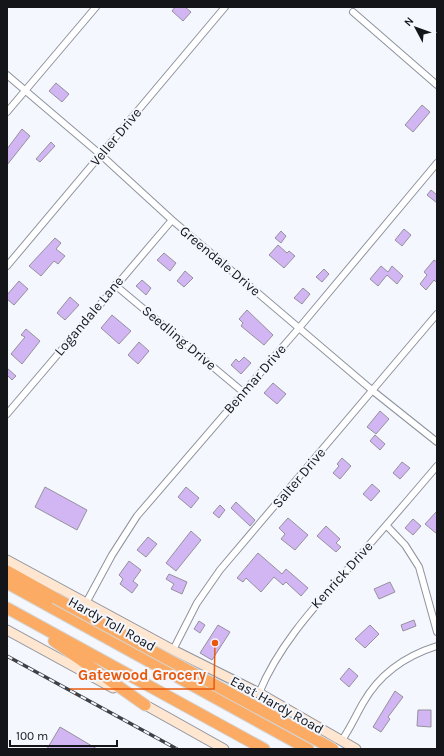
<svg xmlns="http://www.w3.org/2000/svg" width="444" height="756" font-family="Karla,sans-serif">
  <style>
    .building { fill: #d2b6f4; stroke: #95919b }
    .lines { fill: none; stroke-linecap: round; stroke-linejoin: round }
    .minor-casing { stroke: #8e939d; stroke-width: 8 }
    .secondary-casing { stroke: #8e939d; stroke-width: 11 }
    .motorway-casing { stroke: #d5d5d5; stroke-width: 13 }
    .minor { stroke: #fff; stroke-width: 6 }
    .secondary { stroke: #fee6d0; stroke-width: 9 }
    .motorway { stroke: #fbab63; stroke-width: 11 }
    .rail-casing { stroke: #3f4145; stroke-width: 3.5 }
    .rail { stroke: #f4f7fe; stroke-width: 2; stroke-dasharray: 6; stroke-linecap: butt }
    .motorway-bridge-casing { stroke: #d5d5d5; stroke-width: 13; stroke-linecap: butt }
    .motorway-bridge { stroke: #fbab63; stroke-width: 11 }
    .labels { text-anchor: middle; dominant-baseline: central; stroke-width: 4; stroke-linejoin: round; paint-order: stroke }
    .street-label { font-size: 14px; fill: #131518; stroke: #f4f7fe }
    .leader { fill: none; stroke: #e8590c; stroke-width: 1.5 }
    .callout-dot { fill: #e8590c; stroke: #f4f7fe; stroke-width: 1.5 }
    .callout-label { font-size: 15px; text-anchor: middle; font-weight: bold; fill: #e8590c; stroke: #f4f7fe; stroke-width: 4; stroke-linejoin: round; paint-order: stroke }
  </style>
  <rect width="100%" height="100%" fill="#f4f7fe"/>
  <path class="building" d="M175,7H185L191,12L183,21L172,11Z
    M56,83L69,94L62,102L49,91Z
    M422,105L430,112L413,132L405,125Z
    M22,129L30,136L7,165V149Z
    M51,142L55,146L40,162L36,159Z
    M431,190L437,195V203L427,195Z
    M404,229L411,235L402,246L395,240Z
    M281,231L286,236L281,243L275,238Z
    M55,238L61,243L56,249L65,256L58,264L54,261L41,276L29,266Z
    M278,245L287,253L289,251L295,256L284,268L269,255Z
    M164,253L176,263L170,271L157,260Z
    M434,260L437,262V283L434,280L426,290L420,284L427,275L424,272Z
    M381,266L388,272L392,266L403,276L397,284L387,275L378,286L370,279Z
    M324,269L329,274L322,282L316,277Z
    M185,271L193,278L184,287L177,281Z
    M142,280L151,288L146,295L136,286Z
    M19,281L28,289L14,305L7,299V295Z
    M303,288L310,294L302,304L294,298Z
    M70,297L79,305L65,320L57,313Z
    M247,310L273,335L264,345L241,326L243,323L239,319Z
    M112,315L131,331L119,344L101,328Z
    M26,329L40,341L22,364L11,354L25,337L21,335Z
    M139,342L149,351L138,364L128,355Z
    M244,357L251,363L241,374L231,365L236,359L239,362Z
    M7,368L16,376L12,380L7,375Z
    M273,383L286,394L277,404L264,393Z
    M380,411L389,419L376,434L367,427Z
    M375,435L385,444L380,450L370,441Z
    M342,458L351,466L340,479L333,473L339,466L337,464Z
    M402,462L410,468L400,479L393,473Z
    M372,484L380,491L371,501L363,494Z
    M45,487L87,510L77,530L35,507Z
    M186,487L199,498L191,508L178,497Z
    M236,502L255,520L250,526L231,508Z
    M220,505L225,510L219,518L213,513Z
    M437,511V534L425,524Z
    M288,518L308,535L295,550L281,539L285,534L279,528Z
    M413,519L421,526L413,535L405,528Z
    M326,526L340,539L336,543L341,547L336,552L317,536Z
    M191,531L201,540L176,571L166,563Z
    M148,537L157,544L146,557L137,550Z
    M258,553L282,574L286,569L308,588L301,596L286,582L283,585L274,577L261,592L246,578L243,582L237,578Z
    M129,561L141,570L133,581L138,585L132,593L120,584L123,579L119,575Z
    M169,574L187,582L182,594L171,589L174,584L166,579Z
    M390,582L395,592L379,599L374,589Z
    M414,620L416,626L403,631L401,625Z
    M199,621L205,625L200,633L194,629Z
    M218,625L230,632L212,660L200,653Z
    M370,625L379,634L365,648L355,639Z
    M349,668L358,676L349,687L340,679Z
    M395,691L403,697L388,717L390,719L381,732L373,727Z
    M418,710H431V727L417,726Z
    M60,727L97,749H47Z"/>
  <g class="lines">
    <g class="minor-casing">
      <path id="minor" d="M353,12L437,85
        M7,75L101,155L172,220L373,391L437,442
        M7,112L96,7
        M7,266L225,7
        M115,285L243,392
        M7,414L172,220
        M387,526L405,545L419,567L437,632
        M86,603L112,555L137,516L299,328L437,163
        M173,650L197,603L220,570L437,314
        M259,693C280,642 319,602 355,561C383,529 410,498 437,466
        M342,740C350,729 356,715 363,703C380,673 405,656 437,646"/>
    </g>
    <g class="secondary-casing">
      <path id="secondary" d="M7,560L173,650L259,693L356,749
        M7,630L113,688
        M140,702L224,749"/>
    </g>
    <g class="motorway-casing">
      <path id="motorway" d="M7,571L55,598
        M7,583L308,749
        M7,608L264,749
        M54,641L145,705"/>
    </g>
    <use href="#minor" class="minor"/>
    <use href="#secondary" class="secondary"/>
    <use href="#motorway" class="motorway"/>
    <g class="rail-casing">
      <path id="rail" d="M7,656L177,749"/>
    </g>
    <use href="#rail" class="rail"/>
    <g class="motorway-bridge-casing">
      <path id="motorway-bridge" d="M55,598L333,749"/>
    </g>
    <use href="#motorway-bridge" class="motorway-bridge"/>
  </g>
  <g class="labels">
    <g class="street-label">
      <text transform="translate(116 137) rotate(-50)">Veller Drive</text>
      <text transform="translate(220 261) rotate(40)">Greendale Drive</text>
      <text transform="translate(89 316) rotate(-50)">Logandale Lane</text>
      <text transform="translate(179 338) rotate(40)">Seedling Drive</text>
      <text transform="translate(255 379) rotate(-49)">Benmar Drive</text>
      <text transform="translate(299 478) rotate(-50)">Salter Drive</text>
      <text transform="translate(342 575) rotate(-48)">Kenrick Drive</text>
      <text transform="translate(112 624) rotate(29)">Hardy Toll Road</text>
      <text transform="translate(277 705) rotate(29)">East Hardy Road</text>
    </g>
  </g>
  <path class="leader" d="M215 643L214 689H70"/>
  <circle class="callout-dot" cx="215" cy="643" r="4"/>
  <g class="callout-label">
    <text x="142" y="680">Gatewood Grocery</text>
  </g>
  <rect width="444" height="756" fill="none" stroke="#131518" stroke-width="16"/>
  <g transform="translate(416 28) rotate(311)" stroke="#f4f7fe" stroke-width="3" paint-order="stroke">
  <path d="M0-3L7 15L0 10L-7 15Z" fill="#131518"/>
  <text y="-6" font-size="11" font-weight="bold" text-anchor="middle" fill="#131518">N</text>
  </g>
  <path d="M10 740v6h107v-6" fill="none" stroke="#131518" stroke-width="2"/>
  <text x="16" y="740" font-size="12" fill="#131518" stroke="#f4f7fe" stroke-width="3" paint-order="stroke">100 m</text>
</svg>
